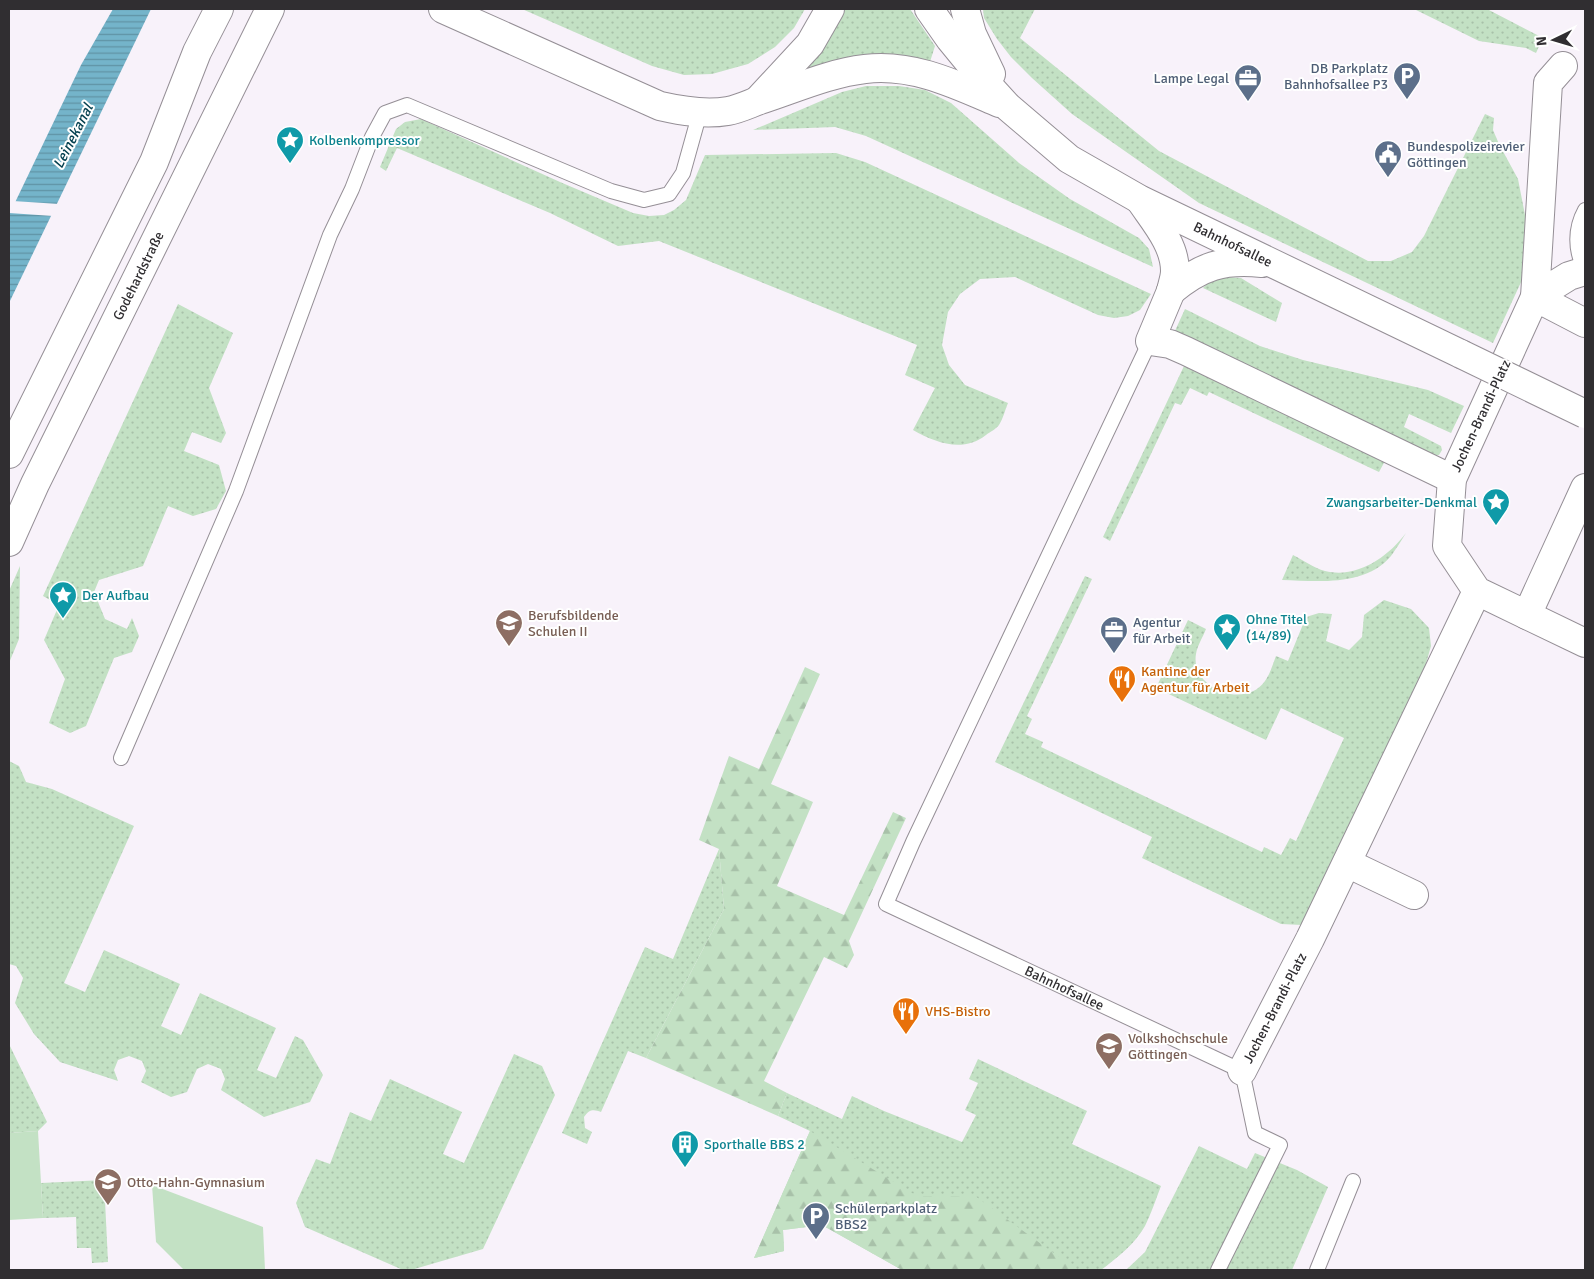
<svg xmlns="http://www.w3.org/2000/svg" width="1594" height="1279" font-family="Signika,sans-serif">
  <style>
    .grass { fill: url(#grass-dots) }
    .forest { fill: url(#forest-firs) }
    .park { fill: #c3e1c4 }
    .water { fill: url(#water-rules) }
    .pier { fill: #f8f2fa }
    .lines { fill: none; stroke-linecap: round; stroke-linejoin: round }
    .lane-casing { stroke: #958f96; stroke-width: 16 }
    .street-casing { stroke: #958f96; stroke-width: 30 }
    .secondary-casing { stroke: #958f96; stroke-width: 30 }
    .lane { stroke: #fff; stroke-width: 14 }
    .street { stroke: #fff; stroke-width: 28 }
    .secondary { stroke: #fff; stroke-width: 28 }
    .secondary-bridge-casing { stroke: #958f96; stroke-width: 30; stroke-linecap: butt }
    .secondary-bridge { stroke: #fff; stroke-width: 28 }
    .labels { text-anchor: middle; dominant-baseline: central; stroke-width: 4; stroke-linejoin: round; paint-order: stroke }
    .service-label { font-size: 14px; fill: #4e5e75; stroke: #fff; text-anchor: start }
    .culture-label { font-size: 14px; fill: #0d838f; stroke: #fff; text-anchor: start }
    .street-label { font-size: 14px; fill: #302e31; stroke: #fff }
    .education-label { font-size: 14px; fill: #785e54; stroke: #fff; text-anchor: start }
    .food-label { font-size: 14px; fill: #c56008; stroke: #fff; text-anchor: start }
    .water-label { font-size: 15px; font-style: italic; fill: #054150; stroke: #fff }
  </style>
  <defs>
    <pattern id="grass-dots" width="8" height="8" patternUnits="userSpaceOnUse" patternTransform="scale(1.25)"><rect width="8" height="8" fill="#c3e1c4"/><path d="M2 2h.1M6 6h.1" fill="none" stroke="#a8c1a9" stroke-width="1.8" stroke-linecap="round"/></pattern>
    <pattern id="forest-firs" width="22" height="20" patternUnits="userSpaceOnUse" patternTransform="scale(1.25)"><rect width="22" height="20" fill="#c3e1c4"/><path d="M5 1l3.5 6h-7zM16 11l3.5 6h-7z" fill="#a8c1a9"/></pattern>
    <pattern id="water-rules" width="6" height="5" patternUnits="userSpaceOnUse" patternTransform="scale(1.25)"><rect width="6" height="5" fill="#74b4ca"/><path d="M0 2.5h6" fill="none" stroke="#6093a5"/></pattern>
  </defs>
  <rect width="100%" height="100%" fill="#f8f2fa"/>
  <path class="grass" d="M522,9H805L794,28L775,47L748,64L712,74L684,75L652,66Z
    M838,9H910L935,46L929,65L790,71Z
    M983,9H1035L1020,38L1159,151L1368,261H1391L1412,252L1424,236L1485,114L1494,118L1493,130L1499,144L1518,179L1525,215L1527,257L1522,280L1493,343L1199,203L1072,114L1032,78L1011,57L997,39L984,18Z
    M1414,9H1487L1543,38L1536,53L1526,48L1479,41Z
    M866,86H899L925,90L951,103L1019,163L1070,199L1139,238L1149,249L1153,267L866,136L835,127L753,130L842,92Z
    M421,119L560,182L633,213L649,216L664,215L674,210L686,200L705,155L836,153L865,162L1151,294L1140,310L1128,316L1114,318L1098,315L1015,277L980,279L960,294L948,312L942,345L949,365L965,385L1008,403C1005,410 1003,419 999,425C996,429 990,432 986,435C963,453 936,443 913,430L935,388L905,375L917,345L659,241L618,246L550,213L397,148L386,171L380,167L396,129L405,122Z
    M1228,277L1241,278L1282,303L1276,322L1203,288C1210,280 1218,278 1228,277Z
    M178,304L233,333L209,388L226,433L221,443L192,432L184,451L219,465L226,491L216,509L193,516L168,506L143,566L99,580L94,592L105,619L127,629L132,618L139,636L132,652L114,658L86,726L70,733L49,723L65,679L44,640L59,605L43,596Z
    M1185,309L1260,346L1303,360L1428,390L1464,406L1451,433L1409,414L1404,427L1441,446L1442,450L1439,455L1432,456L1174,333Z
    M1184,366L1385,461L1379,472L1209,392L1207,396L1190,388L1181,405L1175,403L1110,541L1103,537Z
    M1406,533C1401,541 1396,549 1391,556C1365,587 1317,581 1282,580L1293,555C1303,560 1314,568 1325,571C1357,579 1388,557 1406,533Z
    M20,566L19,639L9,663V591Z
    M1085,576L1092,579L1027,716L1032,719L1025,734L1043,742L1041,747L1262,852L1264,847L1281,855L1290,838L1296,841L1344,738L1281,708L1266,740L1156,688L1188,620L1206,629C1203,637 1197,646 1196,654C1190,688 1245,710 1265,681C1270,674 1273,664 1276,656L1288,661L1306,617L1319,613L1332,614L1326,641L1349,650L1362,637L1364,615L1384,600L1411,609L1429,628L1431,646L1425,667L1302,925L1281,924L1142,858L1152,837L995,762Z
    M9,761L19,766L26,782L52,789L134,826L64,983L85,992L104,950L180,984L161,1026L181,1035L200,993L276,1028L257,1070L276,1078L295,1036L303,1040L323,1075L310,1102L264,1117L221,1090L225,1079L221,1069L208,1064L197,1069L187,1092L171,1097L141,1082L146,1071L142,1061L129,1056L118,1060L114,1070L118,1081L60,1062L34,1034L15,1003L23,978L16,966L9,964Z
    M719,849L724,909L646,1058L628,1051L601,1112C594,1109 589,1109 584,1117L585,1128L592,1132L587,1144L562,1133L645,947L673,959Z
    M9,1044L47,1122L38,1131L9,1133Z
    M514,1054L542,1066L555,1095L483,1249L411,1270H403L305,1227L296,1203L316,1159L330,1164L350,1112L371,1121L390,1079L462,1112L443,1154L464,1163Z
    M978,1059L1087,1111L1072,1144L1161,1186C1156,1199 1151,1214 1145,1226C1135,1244 1117,1258 1101,1270H902L822,1225L783,1230L784,1251L754,1258L810,1131L778,1116L787,1093L842,1119L852,1096L884,1111L962,1142L976,1115L965,1110L978,1083L969,1079Z
    M1199,1146L1247,1169L1255,1153L1297,1170L1328,1187L1292,1270H1126L1145,1252Z
    M104,1180L108,1262L92,1263L91,1248H77L76,1217L43,1218L41,1183Z"/>
  <path class="forest" d="M805,667L820,674L771,784L813,802L777,886L844,915L893,812L906,818L849,941L854,955L847,968L824,957L764,1081L787,1093L778,1116L646,1058L724,909L719,849L699,840L729,756L759,769Z
    M810,1131L917,1196H975L1077,1270H902L822,1225L783,1230L784,1251L754,1258Z"/>
  <path class="park" d="M38,1131L43,1218L9,1220V1133Z
    M152,1185L263,1227L265,1270H184L156,1242Z"/>
  <path class="water" d="M113,9H151L9,303V215L81,65Z"/>
  <path class="pier" d="M13,201L59,204L53,216L9,213V209Z"/>
  <g class="lines">
    <g class="lane-casing">
      <g id="lane">
        <path d="M1585,210C1574,230 1576,252 1585,272"/>
        <path id="s1" d="M1150,341L913,842L886,904L1242,1071L1255,1133L1280,1145L1218,1270"/>
        <path d="M121,758L236,491L330,235L352,189L372,137L385,113L407,105L611,191L644,200L669,194L683,173L700,112"/>
        <path d="M1317,1270L1353,1181"/>
      </g>
    </g>
    <g class="street-casing">
      <g id="street">
        <path d="M1563,66L1548,83L1535,297L1569,276L1585,271"/>
        <path d="M1171,291L1150,341L1170,344L1186,351L1452,479"/>
        <path d="M1585,323L1535,297L1452,479L1447,546L1477,591L1585,643"/>
        <path d="M1527,615L1585,488"/>
        <path d="M1347,863L1414,895"/>
        <path id="s2" d="M1242,1071L1310,939L1477,591"/>
      </g>
    </g>
    <g class="secondary-casing">
      <g id="secondary">
        <path d="M443,9L660,106C682,111 705,115 728,111C739,109 749,104 760,100C794,89 830,73 865,69C913,63 957,85 999,103"/>
        <path id="s3" d="M929,9L950,39L986,83L1008,107L1069,159L1139,199L1461,354"/>
        <path d="M965,9L972,34L991,74"/>
        <path d="M759,99L810,44L830,9"/>
        <path d="M1140,200C1154,221 1175,244 1175,271C1175,278 1172,285 1171,291"/>
        <path d="M1171,291C1201,266 1223,259 1262,263"/>
        <path d="M9,454L154,162L197,52L219,9"/>
        <path id="s4" d="M9,542L35,484L270,9"/>
      </g>
    </g>
    <use href="#lane" class="lane"/>
    <use href="#street" class="street"/>
    <use href="#secondary" class="secondary"/>
    <g class="secondary-bridge-casing">
      <path id="secondary-bridge" d="M1461,354L1585,414"/>
    </g>
    <use href="#secondary-bridge" class="secondary-bridge"/>
  </g>
  <defs>
    <g id="parking-pin" transform="scale(1.4375)"><path d="M0 17L-7.5 6A9.5 9.5 0 1 1 7.5 6Z" fill="#5c6f8a" stroke="#fff"/><path d="M-3.5-5.5H1a3.5 3.5 0 0 1 0 7H-1V5.5H-3.5ZM-1-3.4V-.6H.8a1.4 1.4 0 0 0 0-2.8Z" fill="#fff"/></g>
    <g id="office-pin" transform="scale(1.4375)"><path d="M0 17L-7.5 6A9.5 9.5 0 1 1 7.5 6Z" fill="#5c6f8a" stroke="#fff"/><path d="M-6-3h4V-5.5h4V-3h4V5H-6ZM-1-4.5V-3h2v-1.5ZM-6 0V1H6V0Z" fill="#fff"/></g>
    <g id="sight-pin" transform="scale(1.4375)"><path d="M0 17L-7.5 6A9.5 9.5 0 1 1 7.5 6Z" fill="#0f9aa8" stroke="#fff"/><path d="M0-6L1.8-2.2L6-1.7L2.9 1.2L3.7 5.4L0 3.3L-3.7 5.4L-2.9 1.2L-6-1.7L-1.8-2.2Z" fill="#fff"/></g>
    <g id="civic-pin" transform="scale(1.4375)"><path d="M0 17L-7.5 6A9.5 9.5 0 1 1 7.5 6Z" fill="#5c6f8a" stroke="#fff"/><path d="M-.6-6.5H3V-4.5H.6V-3L4-1V1h2V6H-6V1h2V-1L-.6-3ZM-1.2 2.5V6h2.4V2.5Z" fill="#fff"/></g>
    <g id="school-pin" transform="scale(1.4375)"><path d="M0 17L-7.5 6A9.5 9.5 0 1 1 7.5 6Z" fill="#8d6e63" stroke="#fff"/><path d="M0-5L7-2L0 1L-7-2ZM-4 1L0 2.5L4 1V4Q0 6-4 4Z" fill="#fff"/></g>
    <g id="restaurant-pin" transform="scale(1.4375)"><path d="M0 17L-7.5 6A9.5 9.5 0 1 1 7.5 6Z" fill="#e8710a" stroke="#fff"/><path d="M-5-6h1v4h1v-4h1v4h1v-4h1v5L-1.5 .5V6h-2V.5L-5-1ZM5-6V6H3V1.5H1.5Q1.5-4 5-6Z" fill="#fff"/></g>
    <g id="university-pin" transform="scale(1.4375)"><path d="M0 17L-7.5 6A9.5 9.5 0 1 1 7.5 6Z" fill="#8d6e63" stroke="#fff"/><path d="M0-5L7-2L0 1L-7-2ZM-4 1L0 2.5L4 1V4Q0 6-4 4Z" fill="#fff"/></g>
    <g id="building-pin" transform="scale(1.4375)"><path d="M0 17L-7.5 6A9.5 9.5 0 1 1 7.5 6Z" fill="#0f9aa8" stroke="#fff"/><path d="M-4-6H4V6H1V3H-1V6H-4ZM-2.5-4.3h1.7v1.8h-1.7ZM.8-4.3h1.7v1.8H.8ZM-2.5-1h1.7V.8h-1.7ZM.8-1h1.7V.8H.8Z" fill="#fff"/></g>
  </defs>
  <g fill-rule="evenodd">
    <use href="#parking-pin" x="1407" y="76"/>
    <use href="#office-pin" x="1248" y="78"/>
    <use href="#sight-pin" x="290" y="140"/>
    <use href="#civic-pin" x="1388" y="154"/>
    <use href="#sight-pin" x="1496" y="502"/>
    <use href="#sight-pin" x="63" y="595"/>
    <use href="#school-pin" x="509" y="623"/>
    <use href="#sight-pin" x="1227" y="627"/>
    <use href="#office-pin" x="1114" y="630"/>
    <use href="#restaurant-pin" x="1122" y="679"/>
    <use href="#restaurant-pin" x="906" y="1011"/>
    <use href="#university-pin" x="1109" y="1046"/>
    <use href="#building-pin" x="685" y="1144"/>
    <use href="#school-pin" x="108" y="1182"/>
    <use href="#parking-pin" x="816" y="1216"/>
  </g>
  <g class="labels">
    <g class="service-label">
      <text x="1388" y="68" text-anchor="end">DB Parkplatz<tspan x="1388" dy="16">Bahnhofsallee P3</tspan></text>
      <text x="1229" y="78" text-anchor="end">Lampe Legal</text>
      <text x="1407" y="146">Bundespolizeirevier<tspan x="1407" dy="16">Göttingen</tspan></text>
      <text x="1133" y="622">Agentur<tspan x="1133" dy="16">für Arbeit</tspan></text>
      <text x="835" y="1208">Schülerparkplatz<tspan x="835" dy="16">BBS2</tspan></text>
    </g>
    <g class="culture-label">
      <text x="309" y="140">Kolbenkompressor</text>
      <text x="1477" y="502" text-anchor="end">Zwangsarbeiter-Denkmal</text>
      <text x="82" y="595">Der Aufbau</text>
      <text x="1246" y="619">Ohne Titel<tspan x="1246" dy="16">(14/89)</tspan></text>
      <text x="704" y="1144">Sporthalle BBS 2</text>
    </g>
    <g class="street-label">
      <text stroke="none"><textPath href="#s3" startOffset="391">Bahnhofsallee</textPath></text>
      <text stroke="none"><textPath href="#s4" startOffset="296">Godehardstraße</textPath></text>
      <text transform="translate(1481 416) rotate(-65)">Jochen-Brandi-Platz</text>
      <text stroke="none"><textPath href="#s1" startOffset="819">Bahnhofsallee</textPath></text>
      <text stroke="none"><textPath href="#s2" startOffset="71">Jochen-Brandi-Platz</textPath></text>
    </g>
    <g class="education-label">
      <text x="528" y="615">Berufsbildende<tspan x="528" dy="16">Schulen II</tspan></text>
      <text x="1128" y="1038">Volkshochschule<tspan x="1128" dy="16">Göttingen</tspan></text>
      <text x="127" y="1182">Otto-Hahn-Gymnasium</text>
    </g>
    <g class="food-label">
      <text x="1141" y="671">Kantine der<tspan x="1141" dy="16">Agentur für Arbeit</tspan></text>
      <text x="925" y="1011">VHS-Bistro</text>
    </g>
    <g class="water-label">
      <text transform="translate(73 136) rotate(-63)">Leinekanal</text>
    </g>
  </g>
  <rect width="1594" height="1279" fill="none" stroke="#302e31" stroke-width="20"/>
  <g transform="translate(1554 40) rotate(265)" stroke="#ffffff" stroke-width="4" paint-order="stroke">
  <path d="M0-4L9 19L0 12L-9 19Z" fill="#302e31"/>
  <text y="-8" font-size="14" font-weight="bold" text-anchor="middle" fill="#302e31">N</text>
  </g>
</svg>
